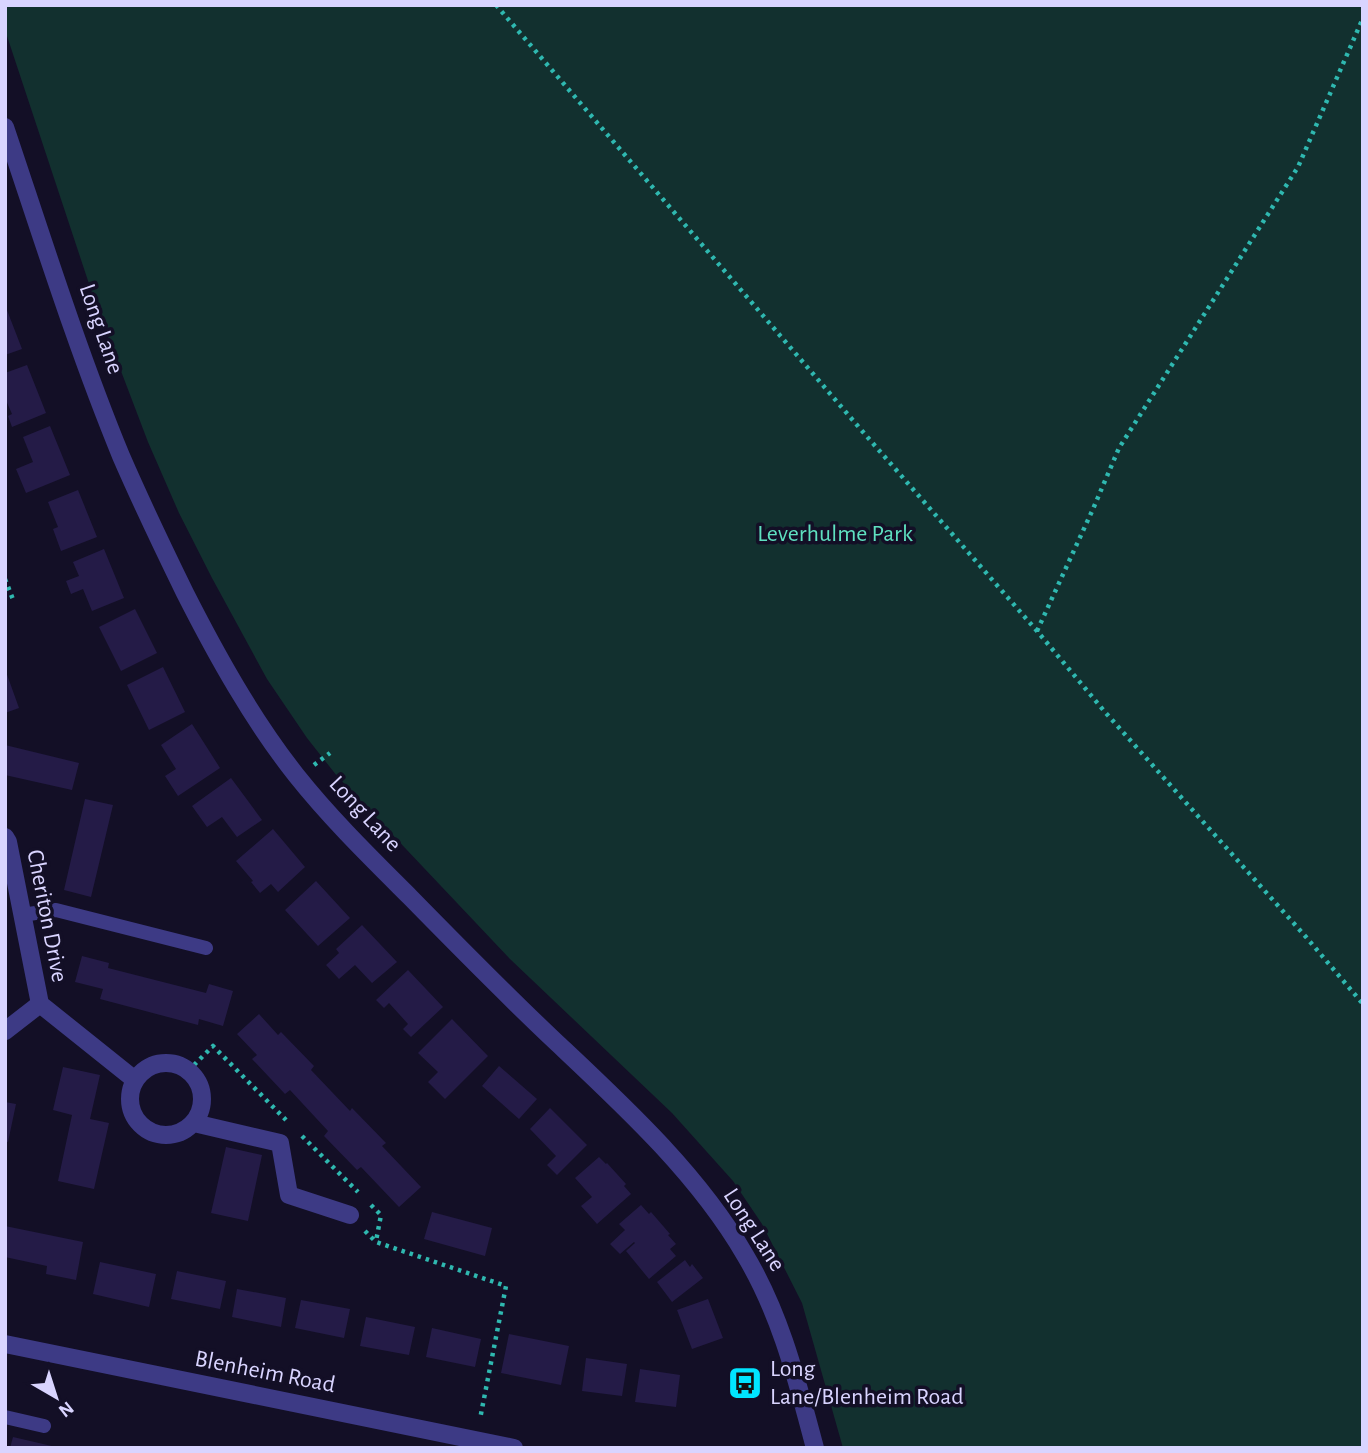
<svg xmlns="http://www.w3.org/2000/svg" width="1368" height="1453" font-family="'Alegreya Sans',sans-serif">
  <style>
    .green { fill: #12302f }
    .building { fill: #241b47 }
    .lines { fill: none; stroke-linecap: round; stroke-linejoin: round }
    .path { stroke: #2fb8b0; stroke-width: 4.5; stroke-dasharray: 3.5 5; stroke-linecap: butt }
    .service { stroke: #3d3a85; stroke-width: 14 }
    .minor { stroke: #3d3a85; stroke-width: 18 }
    .tertiary { stroke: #3d3a85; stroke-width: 18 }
    .labels { text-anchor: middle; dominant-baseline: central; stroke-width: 7; stroke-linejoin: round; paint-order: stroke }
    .street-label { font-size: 24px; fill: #d9d4ff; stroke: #130f26 }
    .park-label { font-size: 24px; fill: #5fe0c0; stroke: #130f26 }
    .poi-label { font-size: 24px; fill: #d9d4ff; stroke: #130f26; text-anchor: start }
  </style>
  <rect width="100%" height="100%" fill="#130f26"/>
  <path class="green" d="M5,5H1363V1448H843L802,1303L762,1224L733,1181L672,1113L510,959L337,776L307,738L267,679L212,578L179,513L148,442L97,308L5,30Z"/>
  <path class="building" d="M5,305L22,349L5,355Z
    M27,365L46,413L12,427L8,416L12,414L5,398V373Z
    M50,426L70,475L26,493L16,469L33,462L23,437Z
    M78,490L97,537L61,551L53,529L58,527L48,502Z
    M104,549L124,598L92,611L83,589L71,594L66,581L79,576L73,562Z
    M135,609L157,653L121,671L99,627Z
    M163,667L185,712L149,730L127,685Z
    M5,669L19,708L5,713Z
    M192,724L220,768L178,796L165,776L176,769L161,745Z
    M5,745L79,763L72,790L5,775Z
    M231,778L262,820L237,837L222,817L207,827L192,806Z
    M85,799L113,805L91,897L64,890Z
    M273,829L305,867L278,892L271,884L260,893L251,882L253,881L236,861Z
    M316,881L350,918L318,946L285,910Z
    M362,925L397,962L372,983L355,965L339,979L326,965L339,953L336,949Z
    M82,956L109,963L108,968L206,993L209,984L233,991L223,1026L199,1019L198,1025L100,999L103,989L75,982Z
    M408,970L443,1007L411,1037L403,1029L408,1024L399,1014L389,1003L384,1008L376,1000Z
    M259,1014L278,1035L281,1032L314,1066L311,1070L350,1111L352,1108L386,1143L382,1146L421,1187L399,1207L361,1167L357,1170L324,1136L328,1131L290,1090L285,1094L252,1059L257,1055L237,1034Z
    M452,1019L488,1056L445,1099L428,1082L438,1072L418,1053Z
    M499,1066L537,1099L519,1119L482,1086Z
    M63,1067L100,1075L90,1119L109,1123L94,1189L58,1181L72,1115L53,1110Z
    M5,1102L16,1104L8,1142L5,1141Z
    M550,1108L587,1145L557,1175L547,1165L556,1156L530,1129Z
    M226,1147L262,1155L248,1221L211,1213Z
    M599,1157L606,1164L607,1163L626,1184L624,1186L631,1194L597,1224L581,1206L592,1197L575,1178Z
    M641,1205L649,1214L651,1212L670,1234L668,1235L676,1244L670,1249L676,1256L649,1279L626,1251L635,1243L634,1242L620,1254L610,1244L625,1230L619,1224Z
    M432,1212L492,1228L485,1256L424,1239Z
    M5,1226L83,1242L76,1280L46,1274L47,1266L5,1257Z
    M685,1260L690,1267L692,1264L703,1278L672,1302L657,1282Z
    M100,1262L156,1274L149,1307L93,1294Z
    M177,1271L226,1281L220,1309L171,1299Z
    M237,1289L286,1298L281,1327L232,1317Z
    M708,1299L723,1338L692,1349L677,1310Z
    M301,1300L350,1309L344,1338L295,1328Z
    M366,1317L415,1327L409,1355L360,1346Z
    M432,1328L481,1339L475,1367L426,1357Z
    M509,1334L569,1346L561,1385L501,1373Z
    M586,1358L627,1364L622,1396L582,1391Z
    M640,1369L680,1375L676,1407L635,1402Z
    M13,1437L56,1447V1448H10Z"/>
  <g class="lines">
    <path class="path" d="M496,5L863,432L1037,631L1105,712L1306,937L1363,1004
      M5,579L14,602
      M1037,631L1093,509L1119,448L1298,167L1363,18
      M314,765L330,753
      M188,1071L213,1046L286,1120
      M302,1136L358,1192
      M371,1205L381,1215L376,1241
      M365,1231L376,1242L506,1286L480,1419"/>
    <path class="service" d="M22,915L56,910L206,948
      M5,1417L44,1426"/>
    <path class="minor" d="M5,837L8,842L40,1004L135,1080
      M5,1031L40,1004
      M130 1099a36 36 0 1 1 72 0a36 36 0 1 1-72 0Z
      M194,1123L280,1143L289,1195L350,1215
      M5,1344L514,1448"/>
    <path class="tertiary" d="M5,127C42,237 77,349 121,456C141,502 163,548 185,593C217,656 252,719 296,775C331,819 371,858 410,897C458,946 506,995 556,1042C624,1106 698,1174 745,1255C781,1315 797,1381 815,1448"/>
  </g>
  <defs>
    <g id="bus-square" transform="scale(1.75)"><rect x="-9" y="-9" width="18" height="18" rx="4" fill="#00e5ff" stroke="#130f26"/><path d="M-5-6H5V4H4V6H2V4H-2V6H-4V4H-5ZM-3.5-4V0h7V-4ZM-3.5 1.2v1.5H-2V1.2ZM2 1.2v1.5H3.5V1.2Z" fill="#111"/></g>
  </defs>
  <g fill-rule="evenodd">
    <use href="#bus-square" x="745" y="1383"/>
  </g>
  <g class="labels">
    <g class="street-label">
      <text transform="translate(101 329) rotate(71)">Long Lane</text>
      <text transform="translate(365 814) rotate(47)">Long Lane</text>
      <text transform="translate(47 916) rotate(79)">Cheriton Drive</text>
      <text transform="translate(754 1230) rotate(57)">Long Lane</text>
      <text transform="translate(265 1372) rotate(11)">Blenheim Road</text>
    </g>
    <g class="park-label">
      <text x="835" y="534">Leverhulme Park</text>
    </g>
    <g class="poi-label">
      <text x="770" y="1369">Long<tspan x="770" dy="28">Lane/Blenheim Road</tspan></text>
    </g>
  </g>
  <rect width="1368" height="1453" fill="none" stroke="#d9d4ff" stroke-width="14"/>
  <g transform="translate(56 1397) rotate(141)" stroke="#130f26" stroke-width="5" paint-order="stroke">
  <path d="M0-5L12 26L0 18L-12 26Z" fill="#d9d4ff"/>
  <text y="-10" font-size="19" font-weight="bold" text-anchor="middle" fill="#d9d4ff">N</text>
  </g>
</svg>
